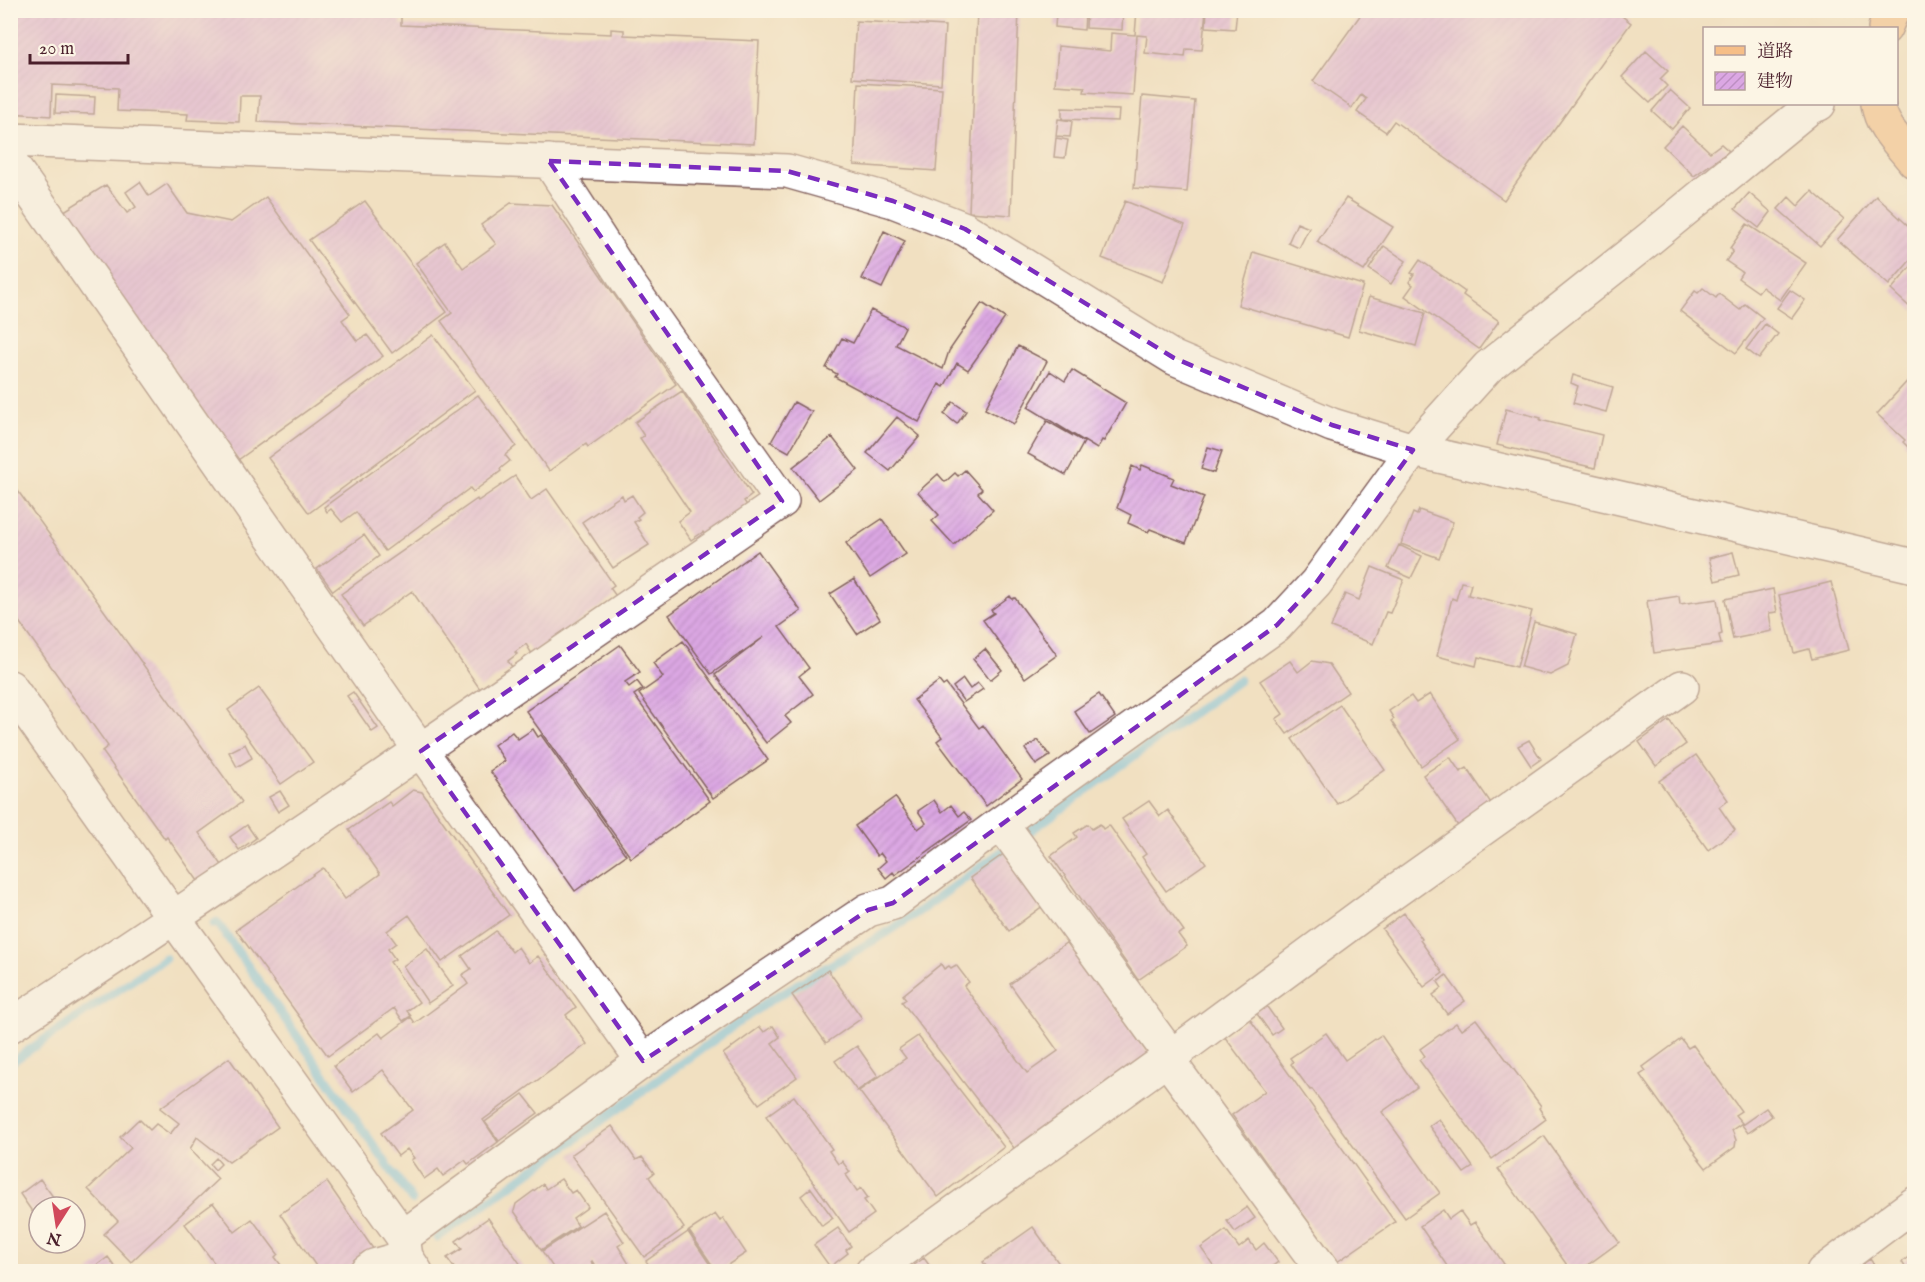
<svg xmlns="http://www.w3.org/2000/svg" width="1925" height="1282" font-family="'IM FELL English','Noto Serif JP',serif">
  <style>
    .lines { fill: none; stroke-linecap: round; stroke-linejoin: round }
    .stream { stroke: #6ac0e7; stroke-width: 9 }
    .building { fill: url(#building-hatch) }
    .minor-casing { stroke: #846360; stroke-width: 36 }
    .major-casing { stroke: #846360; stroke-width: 36 }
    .minor { stroke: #fff; stroke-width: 33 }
    .major { stroke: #f6be87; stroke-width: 33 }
    .marked { fill: none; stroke: #7b2cbf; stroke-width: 4.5; stroke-dasharray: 12 8; stroke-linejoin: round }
  </style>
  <defs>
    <pattern id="building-hatch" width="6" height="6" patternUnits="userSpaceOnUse" patternTransform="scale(1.5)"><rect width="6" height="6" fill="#dba7e3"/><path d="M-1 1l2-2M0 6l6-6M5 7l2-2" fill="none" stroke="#bd8fc3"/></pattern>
  </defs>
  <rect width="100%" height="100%" fill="#fcf5e5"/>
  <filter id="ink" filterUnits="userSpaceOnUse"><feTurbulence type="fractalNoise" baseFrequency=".0167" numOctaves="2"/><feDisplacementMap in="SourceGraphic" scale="12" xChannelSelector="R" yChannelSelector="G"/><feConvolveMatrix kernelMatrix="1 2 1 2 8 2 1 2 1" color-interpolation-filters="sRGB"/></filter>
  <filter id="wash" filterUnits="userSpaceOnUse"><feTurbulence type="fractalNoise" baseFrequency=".008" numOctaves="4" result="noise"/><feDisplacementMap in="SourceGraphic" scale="24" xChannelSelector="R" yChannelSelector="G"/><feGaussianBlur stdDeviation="1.35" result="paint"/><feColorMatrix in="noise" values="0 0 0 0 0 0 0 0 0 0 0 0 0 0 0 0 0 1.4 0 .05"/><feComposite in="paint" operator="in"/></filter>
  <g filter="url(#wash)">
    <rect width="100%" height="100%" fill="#f1e0c1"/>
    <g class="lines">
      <path class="stream" d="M214,924L217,922L412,1200
        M10,1063L165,958
        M437,1238L767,1002L888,932L921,910L1239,680"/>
    </g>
    <g id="blocks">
      <path class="building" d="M10,10H401V25L611,34V29L624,30V35L759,41L754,144L258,122L260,96H240L239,122L187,120L188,114L117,111L118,88L52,85L51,116L10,113Z
        M865,10H880V14L865,12Z
        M977,10H1019L1011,215L969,212Z
        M1087,10H1123L1122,30L1086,28Z
        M1137,10H1206L1202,50L1186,49L1185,57L1145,53L1147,36L1137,35L1133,95L1084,92L1085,87L1055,85L1058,46L1110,51L1111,33L1135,35Z
        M1207,10H1237L1235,29L1206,27Z
        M1364,10H1614L1631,23L1504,200L1394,121L1386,132L1357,112L1366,99L1361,95L1352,108L1313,81Z
        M1056,12L1085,15L1084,30L1055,27Z
        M856,21L945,26L941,84L852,78Z
        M1646,51L1668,71L1660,79L1667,86L1650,103L1622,77Z
        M858,83L942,88L936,171L854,165Z
        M1670,90L1690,108L1672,129L1652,111Z
        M56,95L95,97L94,114L55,113Z
        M1142,96L1195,101L1187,192L1134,188Z
        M1062,108L1119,110L1118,121L1062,119Z
        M1058,119L1072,121L1070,137L1056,136Z
        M1682,126L1710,152L1721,144L1729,151L1694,176L1663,146Z
        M1056,138L1068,140L1065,158L1054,157Z
        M140,182L149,196L167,184L187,213L231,222L266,197L350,314L342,320L357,341L367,335L383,356L238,460L61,213L106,185L127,213L136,207L126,192Z
        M1812,191L1844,219L1820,246L1778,209L1789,197L1798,206Z
        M1749,193L1771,212L1759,228L1735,209Z
        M1876,196L1914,231V256L1889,285L1837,240Z
        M1346,198L1393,227L1364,271L1317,242Z
        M365,201L447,312L392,353L309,240Z
        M1125,201L1185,225L1163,282L1102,258Z
        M511,203L552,205L676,384L588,447L586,444L549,471L441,321L452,313L416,263L445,242L463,268L496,244L481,225Z
        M1297,223L1309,228L1299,248L1288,243Z
        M1747,224L1806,263L1780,300L1762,287L1758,292L1738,278L1742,272L1726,261L1733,251L1730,248Z
        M884,231L905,241L882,288L862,279Z
        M1384,246L1406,261L1391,284L1369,269Z
        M1253,252L1363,285L1348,337L1238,305Z
        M1420,260L1465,292L1463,295L1499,321L1479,349L1405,296L1413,285L1409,282L1414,274L1411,273Z
        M1914,263V311L1891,290Z
        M1703,288L1716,298L1719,294L1740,310L1745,304L1763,318L1736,353L1680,311L1695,291L1698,293Z
        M1790,290L1805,300L1792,318L1777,308Z
        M1369,297L1425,313L1416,346L1359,330Z
        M982,303L1005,318L968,370L957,363L944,387L939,384L919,422L835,377L837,374L826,368L842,338L853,343L871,310L905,327L896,345L943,369L949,351Z
        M1765,324L1778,334L1759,359L1746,349Z
        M433,335L475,390L309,513L268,458Z
        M1018,346L1047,361L1014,424L985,409Z
        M1072,370L1126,403L1104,441L1102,440L1097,449L1028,407L1050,371L1065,381Z
        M1914,374V448L1912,451L1903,442L1905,440L1877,414Z
        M1573,375L1613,387L1606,412L1573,403L1578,386L1571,383Z
        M682,391L752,495L744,501L748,507L705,535L703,532L691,540L678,521L690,512L640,438L644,436L635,422Z
        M478,395L516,446L505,455L510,461L500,469L501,471L473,492L470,488L385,551L356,512L342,522L331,509L327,512L324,507Z
        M794,402L812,412L789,452L771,442Z
        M953,402L966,411L957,424L944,414Z
        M1506,409L1541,418L1540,420L1602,435L1595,468L1497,445Z
        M897,417L920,436L890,471L867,453Z
        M1047,421L1084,442L1066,475L1028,454Z
        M832,437L858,470L819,500L793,467Z
        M1208,447L1222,451L1214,473L1201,469Z
        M1142,465L1174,478L1171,484L1204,497L1186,543L1150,529L1148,532L1128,523L1131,515L1117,508L1132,466L1140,470Z
        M965,470L982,489L978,493L993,510L954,545L932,521L939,515L918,492L938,474L945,482L955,473L958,476Z
        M515,476L531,500L547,489L614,585L610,588L616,596L532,654L526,644L515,652L517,654L508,661L512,667L480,689L412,591L363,626L341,594L477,499L478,501Z
        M10,480L242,802L199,833L222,865L198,881L167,837L165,839L102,751L108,746L10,609Z
        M622,495L624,500L632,495L643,512L637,517L639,519L634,522L649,545L613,568L582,522Z
        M1419,510L1453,522L1439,558L1401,544L1413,513L1417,515Z
        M882,519L906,554L870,578L846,543Z
        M364,535L379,556L333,591L317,569Z
        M1399,545L1422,556L1411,578L1388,568Z
        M758,551L801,611L779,627L809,668L799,676L813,694L785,716L791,723L766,743L715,675L764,637L711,674L669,615Z
        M1733,552L1739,575L1715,581L1709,558Z
        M1372,567L1404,580L1390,613L1386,612L1373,644L1331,627L1345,594L1359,600Z
        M854,579L880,619L857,634L830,594Z
        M1461,582L1471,584L1468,595L1532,611L1517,667L1478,657L1476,666L1437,656L1452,598L1456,600Z
        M1831,582L1849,650L1812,659L1809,649L1794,653L1779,595Z
        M1773,589L1777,612L1769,613L1772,631L1733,639L1725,599Z
        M1010,596L1012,599L1015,598L1057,655L1025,678L983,620L994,613L991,610Z
        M1679,596L1680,604L1717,599L1722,634L1719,635L1721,644L1654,653L1647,601Z
        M1534,622L1577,634L1568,666L1550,675L1521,667Z
        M683,641L768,760L713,798L639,694L663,677L653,663Z
        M620,645L640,672L625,682L629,687L637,681L643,689L634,695L710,801L631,858L526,711Z
        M985,649L1002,670L990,680L973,659Z
        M1290,661L1298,672L1312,661L1329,664L1348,692L1287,734L1276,719L1283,714L1260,681Z
        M963,679L970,689L978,683L983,689L964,702L953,687Z
        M939,681L943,686L946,684L979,728L983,725L1022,779L986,806L937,741L942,737L914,700Z
        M259,688L313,762L281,784L228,710Z
        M353,692L378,728L372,732L347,696Z
        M1099,694L1115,717L1090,734L1074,711Z
        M1430,694L1460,739L1421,766L1391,721L1394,719L1389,711L1411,696L1416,703Z
        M1340,705L1385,770L1337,804L1292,739Z
        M1669,720L1686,744L1656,766L1639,742Z
        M533,729L538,737L541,735L626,855L575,891L490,771L505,761L494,745L512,732L518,739Z
        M1038,740L1050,756L1036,765L1025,749Z
        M1529,740L1541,759L1531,766L1518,746Z
        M245,744L252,758L237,767L229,752Z
        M1696,755L1728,800L1719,807L1735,830L1708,850L1659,781Z
        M1450,757L1460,772L1467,768L1493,806L1460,829L1423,775Z
        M413,790L422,792L509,915L442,962L409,915L387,931L396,943L388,949L395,959L390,962L419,1002L407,1011L411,1016L403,1021L394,1008L328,1056L236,930L323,868L345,899L380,874L349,830L389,802L392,806Z
        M280,791L289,805L278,812L269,797Z
        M895,797L918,829L926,823L918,811L934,800L942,812L951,805L959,816L964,812L971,820L895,875L893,872L886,878L878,868L886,861L880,853L877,856L855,826Z
        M1149,801L1160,816L1168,810L1206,863L1166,891L1142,857L1146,854L1122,819Z
        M1088,824L1092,829L1100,824L1103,829L1109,825L1184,931L1178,934L1187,946L1138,980L1051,856L1077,837L1074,833Z
        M247,825L256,838L239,850L230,837Z
        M1005,853L1044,905L1009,931L970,878Z
        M1404,913L1422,939L1420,940L1443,973L1424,987L1382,929Z
        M496,931L512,952L518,947L529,963L538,956L576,1007L566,1015L587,1044L483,1120L498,1142L468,1164L465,1160L443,1176L438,1169L424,1179L411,1160L414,1158L407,1149L398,1156L381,1133L413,1110L383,1070L353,1092L334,1066L379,1033L383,1038L411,1017L415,1023L468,984L462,975L471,969L462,956Z
        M1067,942L1149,1055L1017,1152L902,1002L906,999L903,995L941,964L944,969L949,966L951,968L956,965L969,982L964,986L1027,1073L1058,1051L1010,984Z
        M427,949L453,986L428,1003L403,966Z
        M828,970L862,1018L826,1043L792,995Z
        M1446,975L1465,1001L1447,1014L1433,995L1442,988L1438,982Z
        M1265,1004L1282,1028L1272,1035L1255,1011Z
        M1249,1018L1395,1222L1337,1262L1232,1115L1265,1091L1224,1036Z
        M1476,1019L1541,1106L1539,1108L1546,1119L1492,1159L1419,1060L1425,1056L1420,1049L1456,1023L1461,1030Z
        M773,1026L780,1037L772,1043L797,1077L759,1104L723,1054L760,1027L764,1032Z
        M1326,1033L1345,1060L1381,1035L1417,1087L1382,1112L1440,1193L1405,1218L1312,1089L1310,1090L1291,1064L1293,1062L1290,1058Z
        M918,1036L1004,1147L938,1197L859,1091L906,1058L899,1049Z
        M1681,1039L1688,1048L1693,1045L1741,1111L1735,1115L1742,1123L1732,1130L1736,1140L1735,1147L1706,1168L1695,1154L1696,1153L1640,1075L1646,1071L1643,1067Z
        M857,1046L878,1076L857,1091L835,1061Z
        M229,1058L278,1127L229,1162L197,1137L190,1149L218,1179L131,1262L104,1234L118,1221L88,1189L131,1148L120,1137L139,1119L150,1130L156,1124L170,1134L179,1123L160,1108Z
        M523,1094L538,1113L499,1141L485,1122Z
        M794,1096L832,1149L829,1151L838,1164L842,1161L850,1172L846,1175L857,1191L861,1188L868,1198L864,1200L874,1214L849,1232L766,1116Z
        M1766,1108L1772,1116L1748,1133L1742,1125Z
        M1439,1119L1473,1167L1464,1173L1429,1126Z
        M612,1126L636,1160L642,1157L654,1173L649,1177L684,1228L644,1257L571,1155Z
        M1544,1136L1619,1242L1578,1272H1572L1498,1169Z
        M216,1158L221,1164L215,1170L210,1164Z
        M40,1179L54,1198L42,1207H39V1209L33,1213L20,1194Z
        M561,1179L571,1193L576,1190L588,1207L573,1218L578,1226L541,1250L514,1211L516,1204L543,1184L546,1189Z
        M327,1182L374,1250L344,1272H320L280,1214Z
        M811,1188L833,1218L822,1226L801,1196Z
        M213,1203L235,1232L252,1219L278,1254L275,1257L286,1272H221L185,1224Z
        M1247,1207L1255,1218L1235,1232L1227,1221Z
        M1443,1210L1449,1219L1460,1211L1470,1225L1475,1222L1504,1264L1494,1272H1451L1420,1226Z
        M604,1211L624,1242L618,1246L629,1264L617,1272H611L609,1269L605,1272H599L592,1261L591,1262L597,1272H556L542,1251Z
        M715,1214L720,1221L723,1218L746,1253L717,1272L689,1231Z
        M488,1218L526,1272H457L447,1258L462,1249L456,1241Z
        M1033,1227L1065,1272H990L983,1262Z
        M838,1228L851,1246L846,1250L848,1253L830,1267L814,1245Z
        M1226,1230L1239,1248L1249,1240L1256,1250L1264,1243L1278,1262L1270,1268L1272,1272H1218L1201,1248Z
        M688,1232L715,1272H654L646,1261Z
        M1914,1253V1272H1908L1902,1262Z
        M108,1257L119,1272H88Z
        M924,1258L934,1272H905Z
        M1870,1259L1879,1272H1852Z"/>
    </g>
  </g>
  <g filter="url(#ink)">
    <use href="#blocks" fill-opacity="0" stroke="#846360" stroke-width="1.5"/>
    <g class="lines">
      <g class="minor-casing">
        <path id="minor" d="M10,140L787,171L893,201L965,229L1174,358L1332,425L1413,450L1914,566
          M10,162L421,751L643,1061
          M10,687L181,928L403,1237L406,1257L416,1272
          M1001,823L1171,1056
          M10,1026C271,855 526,678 782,501L629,284L549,161
          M1167,1059L1324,1272
          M403,1237L643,1061L868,910L893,903L1001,823L1277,625L1316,583L1413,450L1488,367L1648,240L1810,107L1819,104
          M366,1272L374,1266L406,1257
          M872,1272L1171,1056L1370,909L1682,687
          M1823,1272L1914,1204"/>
      </g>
      <g class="major-casing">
        <path id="major" d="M1885,28L1893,10
          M1878,104C1881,127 1900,143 1914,161"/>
      </g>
      <use href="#minor" class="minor"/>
      <use href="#major" class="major"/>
    </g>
  </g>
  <path d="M0 0H1925V1282H0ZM549,161L787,171L893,201L965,229L1174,358L1332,425L1413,450L1316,583L1277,625L893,903L868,910L643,1061L421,751L782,501Z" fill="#f1e0c1" fill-opacity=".55" fill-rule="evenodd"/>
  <path class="marked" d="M549,161L787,171L893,201L965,229L1174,358L1332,425L1413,450L1316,583L1277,625L893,903L868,910L643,1061L421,751L782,501Z"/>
  <rect width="1925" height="1282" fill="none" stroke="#fcf5e5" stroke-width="36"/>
  <rect x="1703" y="27" width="195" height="78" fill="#fcf5e5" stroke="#b59f9b" stroke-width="1.5"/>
  <rect x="1715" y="46" width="30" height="9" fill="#f6be87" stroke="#b59f9b" stroke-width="1.5"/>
  <text x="1757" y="57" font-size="18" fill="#4a1f2b">道路</text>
  <rect x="1715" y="72" width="30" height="18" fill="url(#building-hatch)" stroke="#b59f9b" stroke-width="1.5"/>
  <text x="1757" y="87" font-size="18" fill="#4a1f2b">建物</text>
  <g transform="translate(57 1225) rotate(192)"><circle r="28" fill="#fcf5e5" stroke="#b59f9b" stroke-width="1.5"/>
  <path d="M0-4.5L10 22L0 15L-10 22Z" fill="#d1495b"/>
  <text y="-9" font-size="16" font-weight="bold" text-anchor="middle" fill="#4a1f2b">N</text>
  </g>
  <path d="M30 54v9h98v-9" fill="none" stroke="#4a1f2b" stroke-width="3"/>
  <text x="39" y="54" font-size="18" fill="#4a1f2b" stroke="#fcf5e5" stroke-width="4.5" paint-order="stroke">20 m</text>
</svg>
